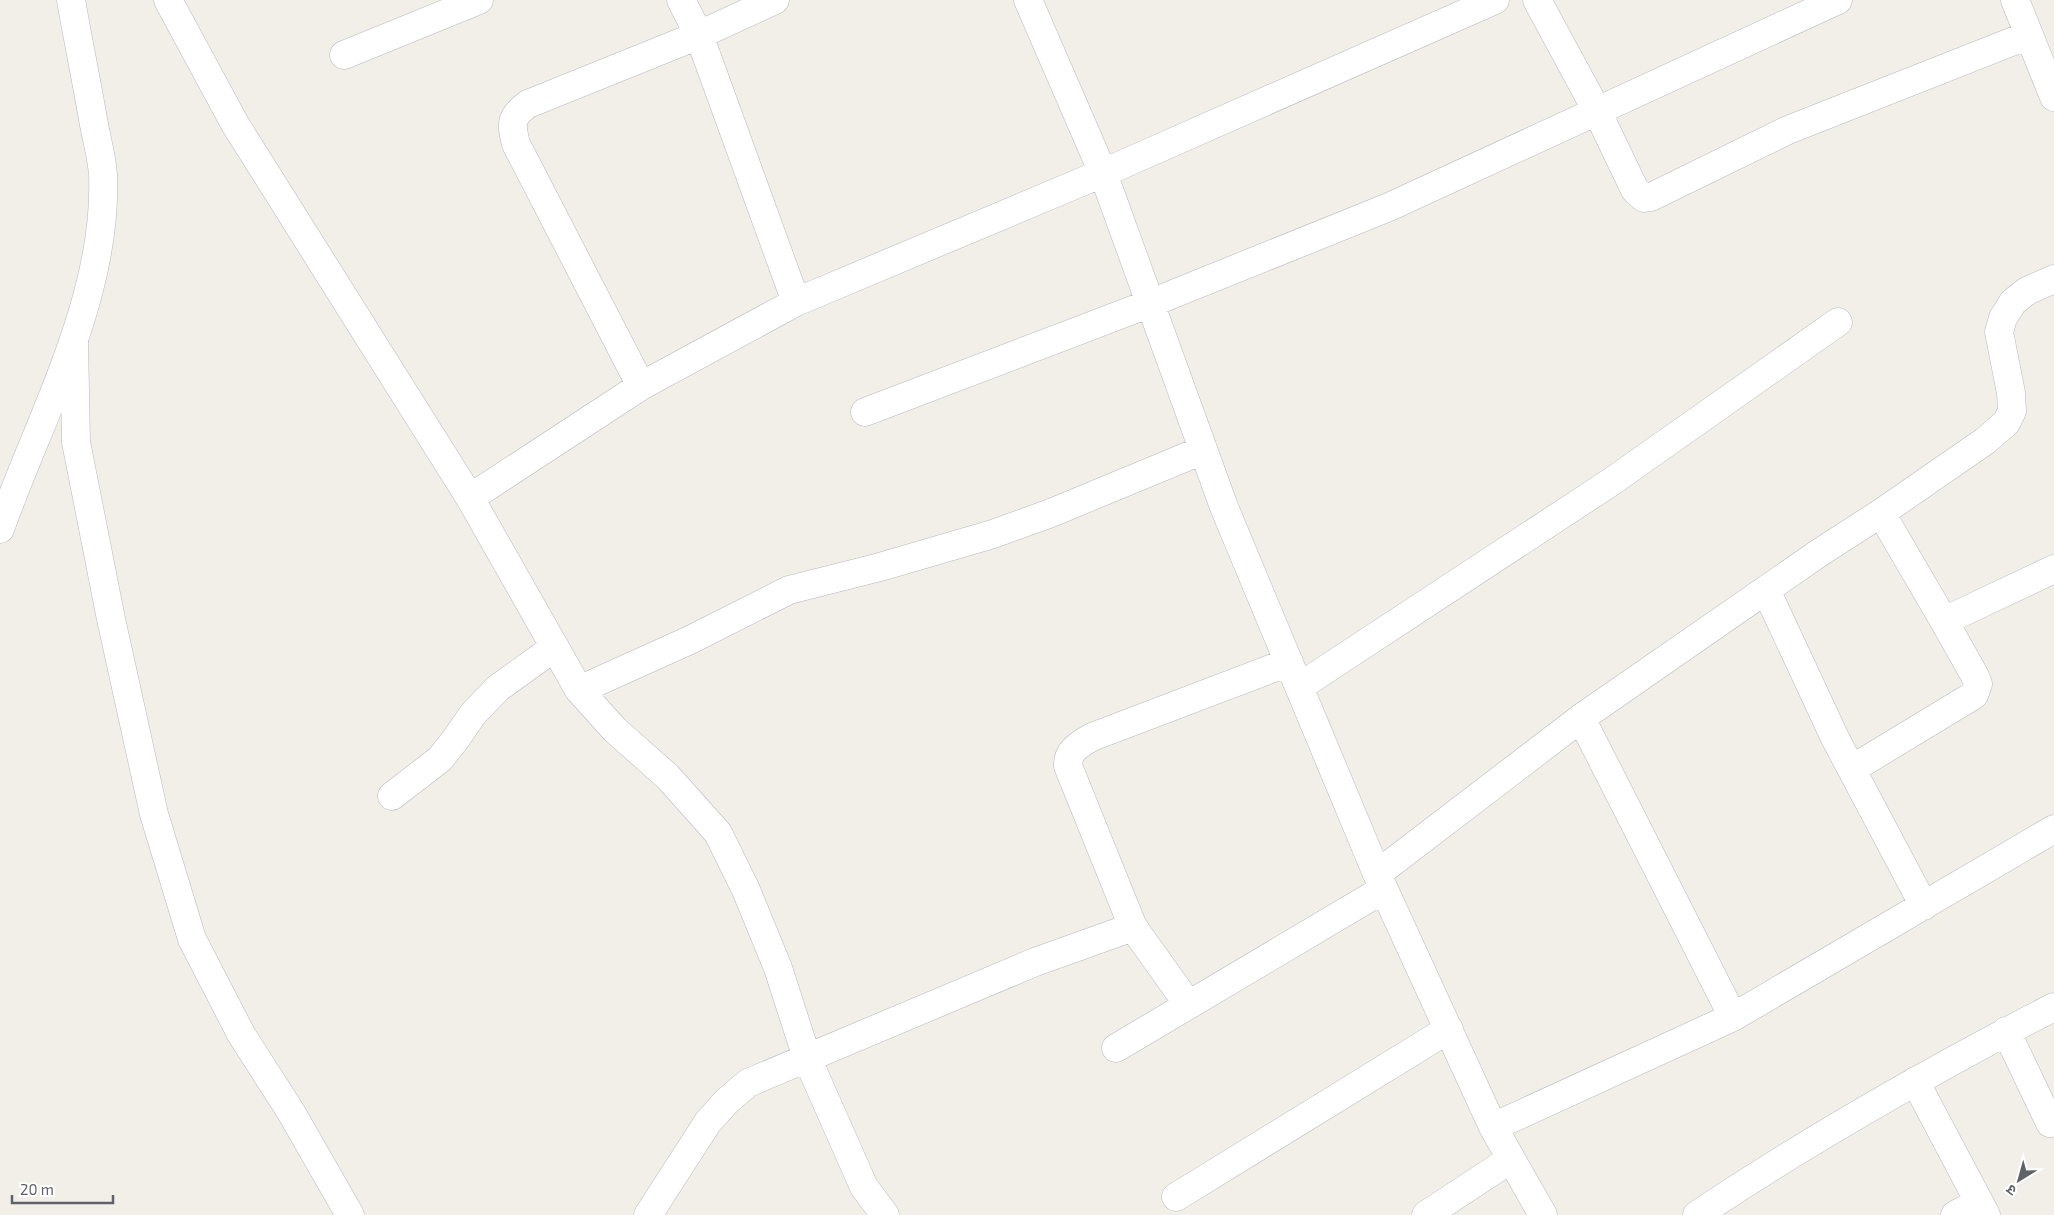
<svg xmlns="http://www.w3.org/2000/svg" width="2054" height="1215" font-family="'Exo 2','Noto Sans Devanagari',sans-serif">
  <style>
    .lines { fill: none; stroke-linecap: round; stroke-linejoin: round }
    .street-casing { stroke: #b5b8bc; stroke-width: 29 }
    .secondary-casing { stroke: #b6babf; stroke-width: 29 }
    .street { stroke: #fff; stroke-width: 28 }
    .secondary { stroke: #fff; stroke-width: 28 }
  </style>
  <rect width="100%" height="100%" fill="#f1efe8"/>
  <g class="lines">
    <g class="street-casing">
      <path id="street" d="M168,0L235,124L470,498L579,690L615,730L668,777L718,833L746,890L778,968L807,1058L864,1187L885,1215
        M681,0L699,35L796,302
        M1028,0L1103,173L1224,507L1377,874L1493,1127L1543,1215
        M1537,0L1597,111L1635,190L1644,198L1651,197L1788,130L2029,35
        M2015,0L2054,97
        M344,55L479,0
        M74,341L76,442L111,619L154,814L192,939L241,1034L291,1112L350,1215
        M641,386L516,144C511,124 510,117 528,104L699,35L775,0
        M865,412L1151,303L1389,207L1838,0
        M470,498L641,386L796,302L1103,173L1495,0
        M1881,513L1944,621L2054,569
        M1766,590L1835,738L1924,906
        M1299,687L1611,482L1838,322
        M579,690L690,640L789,590L880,567L993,534L1051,513L1203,450
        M1581,718L1733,1017
        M1852,769L1974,695L1978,684L1975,676L1944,621
        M392,796L440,759L455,740L473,714L498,688L555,647
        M1377,874L1581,718L1819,553L1881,513L1985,441L2006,423L2012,411L2011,393L1999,332L2003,318L2013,302L2027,291L2054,279
        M1188,1004L1133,927L1068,766C1067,751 1080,744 1092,737L1289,662
        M2006,1031L2050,1123L2054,1121
        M1116,1048L1384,889
        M1915,1081L1986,1215
        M1493,1127L1733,1017L2054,829
        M1176,1197L1449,1029
        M648,1215L708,1122L727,1101L748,1083L1035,962L1133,927
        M1426,1215L1511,1159
        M1697,1215C1812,1138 1932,1070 2054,1007
        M1955,1215L1979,1202"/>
    </g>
    <g class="secondary-casing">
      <path id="secondary" d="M0,529C40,417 108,296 103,175C102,157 96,137 93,119C86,79 78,40 71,0"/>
    </g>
    <use href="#street" class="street"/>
    <use href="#secondary" class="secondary"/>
  </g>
  <g transform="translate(2019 1180) rotate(217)" stroke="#ffffff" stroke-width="4" paint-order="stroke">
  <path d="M0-4L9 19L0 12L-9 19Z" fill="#5f6368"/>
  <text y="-8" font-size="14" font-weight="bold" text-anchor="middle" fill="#5f6368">उ</text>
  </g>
  <path d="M12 1195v8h101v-8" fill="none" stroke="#5f6368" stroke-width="2.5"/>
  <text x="20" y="1195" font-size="15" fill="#5f6368" stroke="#ffffff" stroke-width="4" paint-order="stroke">20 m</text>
</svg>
